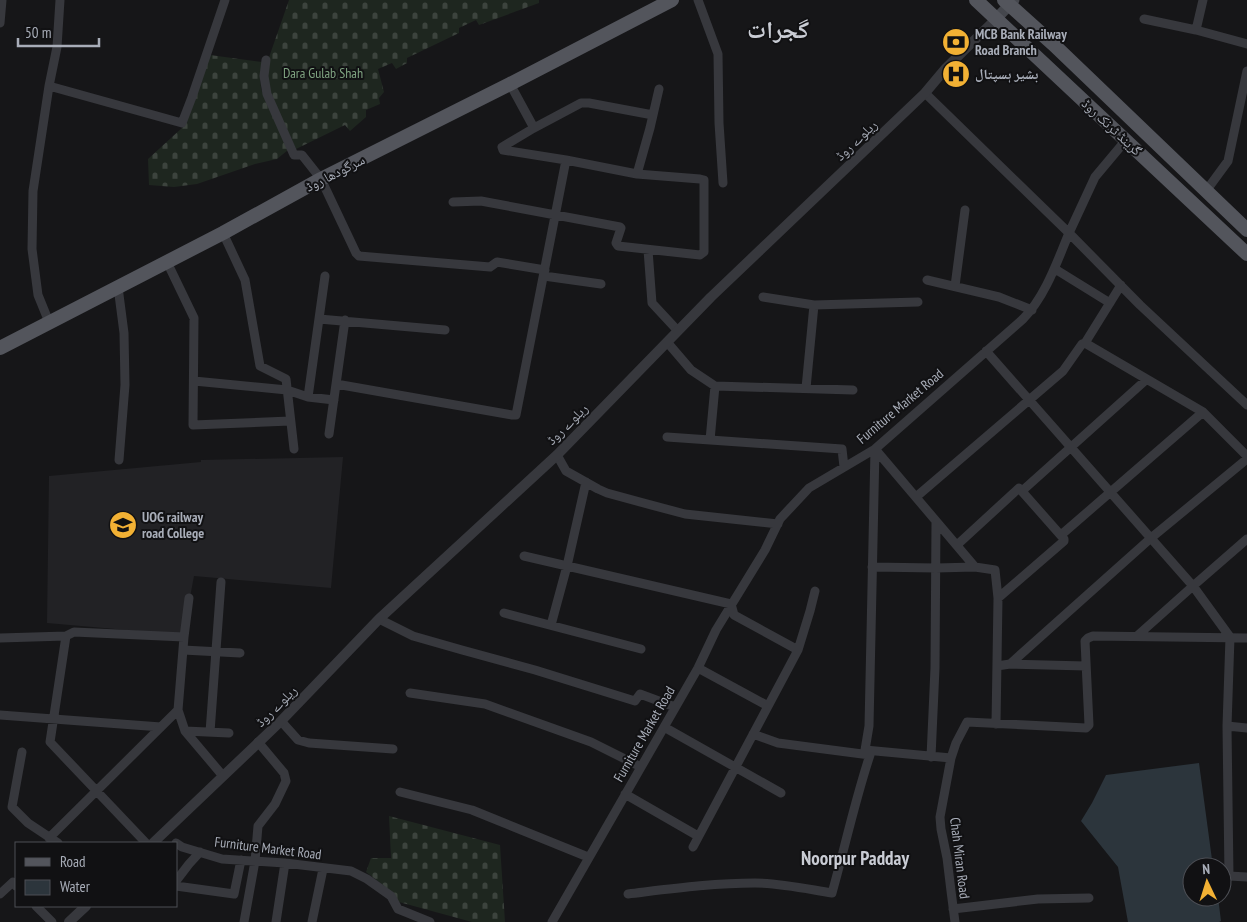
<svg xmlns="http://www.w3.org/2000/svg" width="1247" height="922" font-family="'PT Sans Narrow','Noto Naskh Arabic',sans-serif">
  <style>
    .built { fill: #222225 }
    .cemetery { fill: url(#cemetery-stones) }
    .water { fill: #2c353c }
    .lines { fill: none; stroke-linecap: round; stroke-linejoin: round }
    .minor { stroke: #37383d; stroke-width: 9 }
    .tertiary { stroke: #37383d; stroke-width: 10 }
    .secondary { stroke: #45474d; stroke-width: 11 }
    .primary { stroke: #53555c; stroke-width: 14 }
    .labels { text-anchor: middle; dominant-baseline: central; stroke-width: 4; stroke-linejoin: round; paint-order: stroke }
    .poi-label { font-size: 14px; font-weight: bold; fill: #a8adb8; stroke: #111113; text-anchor: start }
    .park-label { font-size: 14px; fill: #7fa381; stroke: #111113 }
    .street-label { font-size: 14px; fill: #a8adb8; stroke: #111113 }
    .district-label { font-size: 19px; font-weight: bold; fill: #c9ccd4; stroke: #111113 }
    .town-label { font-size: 24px; font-weight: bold; fill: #c9ccd4; stroke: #111113 }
  </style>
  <defs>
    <pattern id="cemetery-stones" width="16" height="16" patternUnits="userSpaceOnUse" patternTransform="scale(1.25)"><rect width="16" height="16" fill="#1e261f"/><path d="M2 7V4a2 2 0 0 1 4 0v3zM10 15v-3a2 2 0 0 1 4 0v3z" fill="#3c433d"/></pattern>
  </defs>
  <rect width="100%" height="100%" fill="#161618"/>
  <path class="built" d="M343,457L331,588L194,576L183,635L47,623L49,476L201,462V460Z"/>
  <path class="cemetery" d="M289,0H539V3L479,25L476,20L459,28V33L407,58V63L396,69L392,63L378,69L384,92L379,98L380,104L366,110V117L350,131L345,125L296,149L269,93L266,66Z
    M210,55L262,62L260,77L261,89L288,150L277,159L255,164L197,184L174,187L149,185L148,159L183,127Z
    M389,816L500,845L505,922H472L399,902L383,885L366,872L371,858H391Z"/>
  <path class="water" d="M1199,763L1213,867H1192V897H1218L1221,921L1219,922H1128L1118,867L1081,821L1092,803L1106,775Z"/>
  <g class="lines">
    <path class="minor" d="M698,0L718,54L719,123L723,183
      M1144,19L1196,30L1247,44
      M0,23L2,0
      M1196,30L1203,0
      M266,60L264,76L267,94L294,155H302L321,179L356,253L359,256L490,267L497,262L545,270
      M510,84L534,128
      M49,86L182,123L192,97L225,0
      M1126,140L1095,177L1069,233L1140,305L1247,405
      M637,174L650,128L659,89
      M1206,191L1228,161L1247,71
      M453,202L481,201L620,227L621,228L616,243L618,246L700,255L704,252V180L700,179L637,174L566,160L503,150L502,147L534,128L581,103H589L653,115
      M223,233L245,280L260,366L286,379L294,449
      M648,250L652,303L678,331
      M167,262L194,318L193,425L290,421
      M1055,269L1110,303
      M544,276L601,284
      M927,280L999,297L1032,310
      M955,286L965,210
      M118,287L124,333L125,385L119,460
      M763,297L814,305L918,302
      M319,319L445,330
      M49,322L38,295L32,249L33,191L49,86L57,47L60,0
      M667,342L691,370L715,386L853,390
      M1085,343L1121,285
      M986,351L1193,586L1230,637L1227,726L1229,876L1247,877
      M194,381L287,390L308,397L334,400
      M336,384L512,415H516L566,160
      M806,388L814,305
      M308,397L325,276
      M329,434L345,320
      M667,437L842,449L844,467
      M710,440L715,386
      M875,449L975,567
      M557,455L566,471L598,489L607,493L640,502L685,514L778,524
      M1022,491L1147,379
      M916,497L1063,371L1082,344L1085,343L1203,412L1247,456
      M1061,535L1203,412
      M957,545L1019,488L1064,539V541L998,598
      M524,556L731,604L734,615L798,650
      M872,567L936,568L975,567L995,570L998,598L996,724
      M189,598L184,637L178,710L185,731L223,776
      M504,613L641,649
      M379,619L413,636L462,650L535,670L635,701L640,694L675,707
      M551,625L567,566L586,482
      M66,636L50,742L146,843
      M1137,636L1193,586L1247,539
      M0,638L66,636L74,632L184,637
      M183,650L240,653
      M1010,664L1086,666
      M997,666L1010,664L1151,538L1247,459
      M698,668L768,706
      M410,693L485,704L591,742L641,767
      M0,715L161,727
      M281,721L298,740L309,743L393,749
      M1227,726L1247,728
      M664,727L781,793
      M185,731L229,733
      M210,732L221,582
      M753,734L778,743L870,755
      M865,750L951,758L940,817L941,829L947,858L951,891L955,922
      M22,752L12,807L28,823L58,843
      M931,757L935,668L936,521
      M951,758L956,743L967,722L1086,728L1089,725L1085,641L1088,638L1093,636L1247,638
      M400,792L472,810L588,857
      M625,794L698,836
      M49,838L178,710
      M176,843L182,847L222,859L285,863L351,871L367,879L391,896L398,909L430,922
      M693,847L798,650L810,611L815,591
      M176,881L189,864L200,852
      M176,886L234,894L241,860
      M0,894L13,882L16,886
      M628,894C670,889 713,883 755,883C781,883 807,889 832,893C845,847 855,800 870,755L865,750L869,726L875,449
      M36,906L52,922
      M953,909L1038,899L1089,898
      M244,922L255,861L258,826L275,804L286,781L284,773L258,742
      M276,922L285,863
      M312,922L323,869
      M552,922L698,668L716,630L765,550L780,519L809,488L875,449L1023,319C1045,297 1057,262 1069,233L925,93"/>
    <path class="tertiary" d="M153,843L281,721L379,619L557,455L711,297L925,93L946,68L996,19
      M69,922L86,906"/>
    <path class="secondary" d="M996,19L1014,0"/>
    <path class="primary" d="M976,0L1247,254
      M1004,0L1053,44L1247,230
      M0,348L223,233L321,179L510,84L672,0"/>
  </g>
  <defs>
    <g id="bank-disc" transform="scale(1.4375)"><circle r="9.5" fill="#f2b134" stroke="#111113"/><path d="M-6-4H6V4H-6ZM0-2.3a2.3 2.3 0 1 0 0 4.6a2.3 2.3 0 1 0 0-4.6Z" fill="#111"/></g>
    <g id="hospital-disc" transform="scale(1.4375)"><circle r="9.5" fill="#f2b134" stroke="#111113"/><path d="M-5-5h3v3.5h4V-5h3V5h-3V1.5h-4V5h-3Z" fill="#111"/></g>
    <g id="university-disc" transform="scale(1.4375)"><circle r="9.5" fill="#f2b134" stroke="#111113"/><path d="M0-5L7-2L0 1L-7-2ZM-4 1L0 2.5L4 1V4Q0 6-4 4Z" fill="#111"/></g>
  </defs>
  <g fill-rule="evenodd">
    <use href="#bank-disc" x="956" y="42"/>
    <use href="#hospital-disc" x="956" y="74"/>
    <use href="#university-disc" x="123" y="525"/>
  </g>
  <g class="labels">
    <g class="poi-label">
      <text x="975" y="34">MCB Bank Railway<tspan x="975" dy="16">Road Branch</tspan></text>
      <text x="975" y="74">بشیر ہسپتال</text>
      <text x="142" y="517">UOG railway<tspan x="142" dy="16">road College</tspan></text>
    </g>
    <g class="park-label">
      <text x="323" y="73">Dara Gulab Shah</text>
    </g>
    <g class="street-label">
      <text transform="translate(1112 127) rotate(43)">گرینڈ ٹرنک روڈ</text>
      <text transform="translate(856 140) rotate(-44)">ریلوے روڈ</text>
      <text transform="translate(335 173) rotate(-27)">سرگودھا روڈ</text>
      <text transform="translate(900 406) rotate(-40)">Furniture Market Road</text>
      <text transform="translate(567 424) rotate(-45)">ریلوے روڈ</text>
      <text transform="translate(276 706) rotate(-45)">ریلوے روڈ</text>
      <text transform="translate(644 734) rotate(-60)">Furniture Market Road</text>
      <text transform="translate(268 848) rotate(7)">Furniture Market Road</text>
      <text transform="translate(960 858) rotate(83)">Chah Miran Road</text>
    </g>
    <g class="district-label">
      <text x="855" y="858">Noorpur Padday</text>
    </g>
    <g class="town-label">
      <text x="778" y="29">گجرات</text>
    </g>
  </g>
  <rect x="15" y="842" width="162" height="65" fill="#111113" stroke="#4d4f55"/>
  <rect x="25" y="858" width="25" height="8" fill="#53555c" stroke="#4d4f55"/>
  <text x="60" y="867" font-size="15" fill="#a8adb8">Road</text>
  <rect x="25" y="880" width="25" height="15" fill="#2c353c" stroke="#4d4f55"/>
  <text x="60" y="892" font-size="15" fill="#a8adb8">Water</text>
  <g transform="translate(1207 882) rotate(356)"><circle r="24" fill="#111113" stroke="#4d4f55"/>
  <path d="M0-4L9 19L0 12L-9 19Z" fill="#f2b134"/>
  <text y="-8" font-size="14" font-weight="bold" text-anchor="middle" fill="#a8adb8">N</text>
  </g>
  <path d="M18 38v8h81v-8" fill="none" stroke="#a8adb8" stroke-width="2.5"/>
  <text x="25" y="38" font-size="15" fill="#a8adb8" stroke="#111113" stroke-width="4" paint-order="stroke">50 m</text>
</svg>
